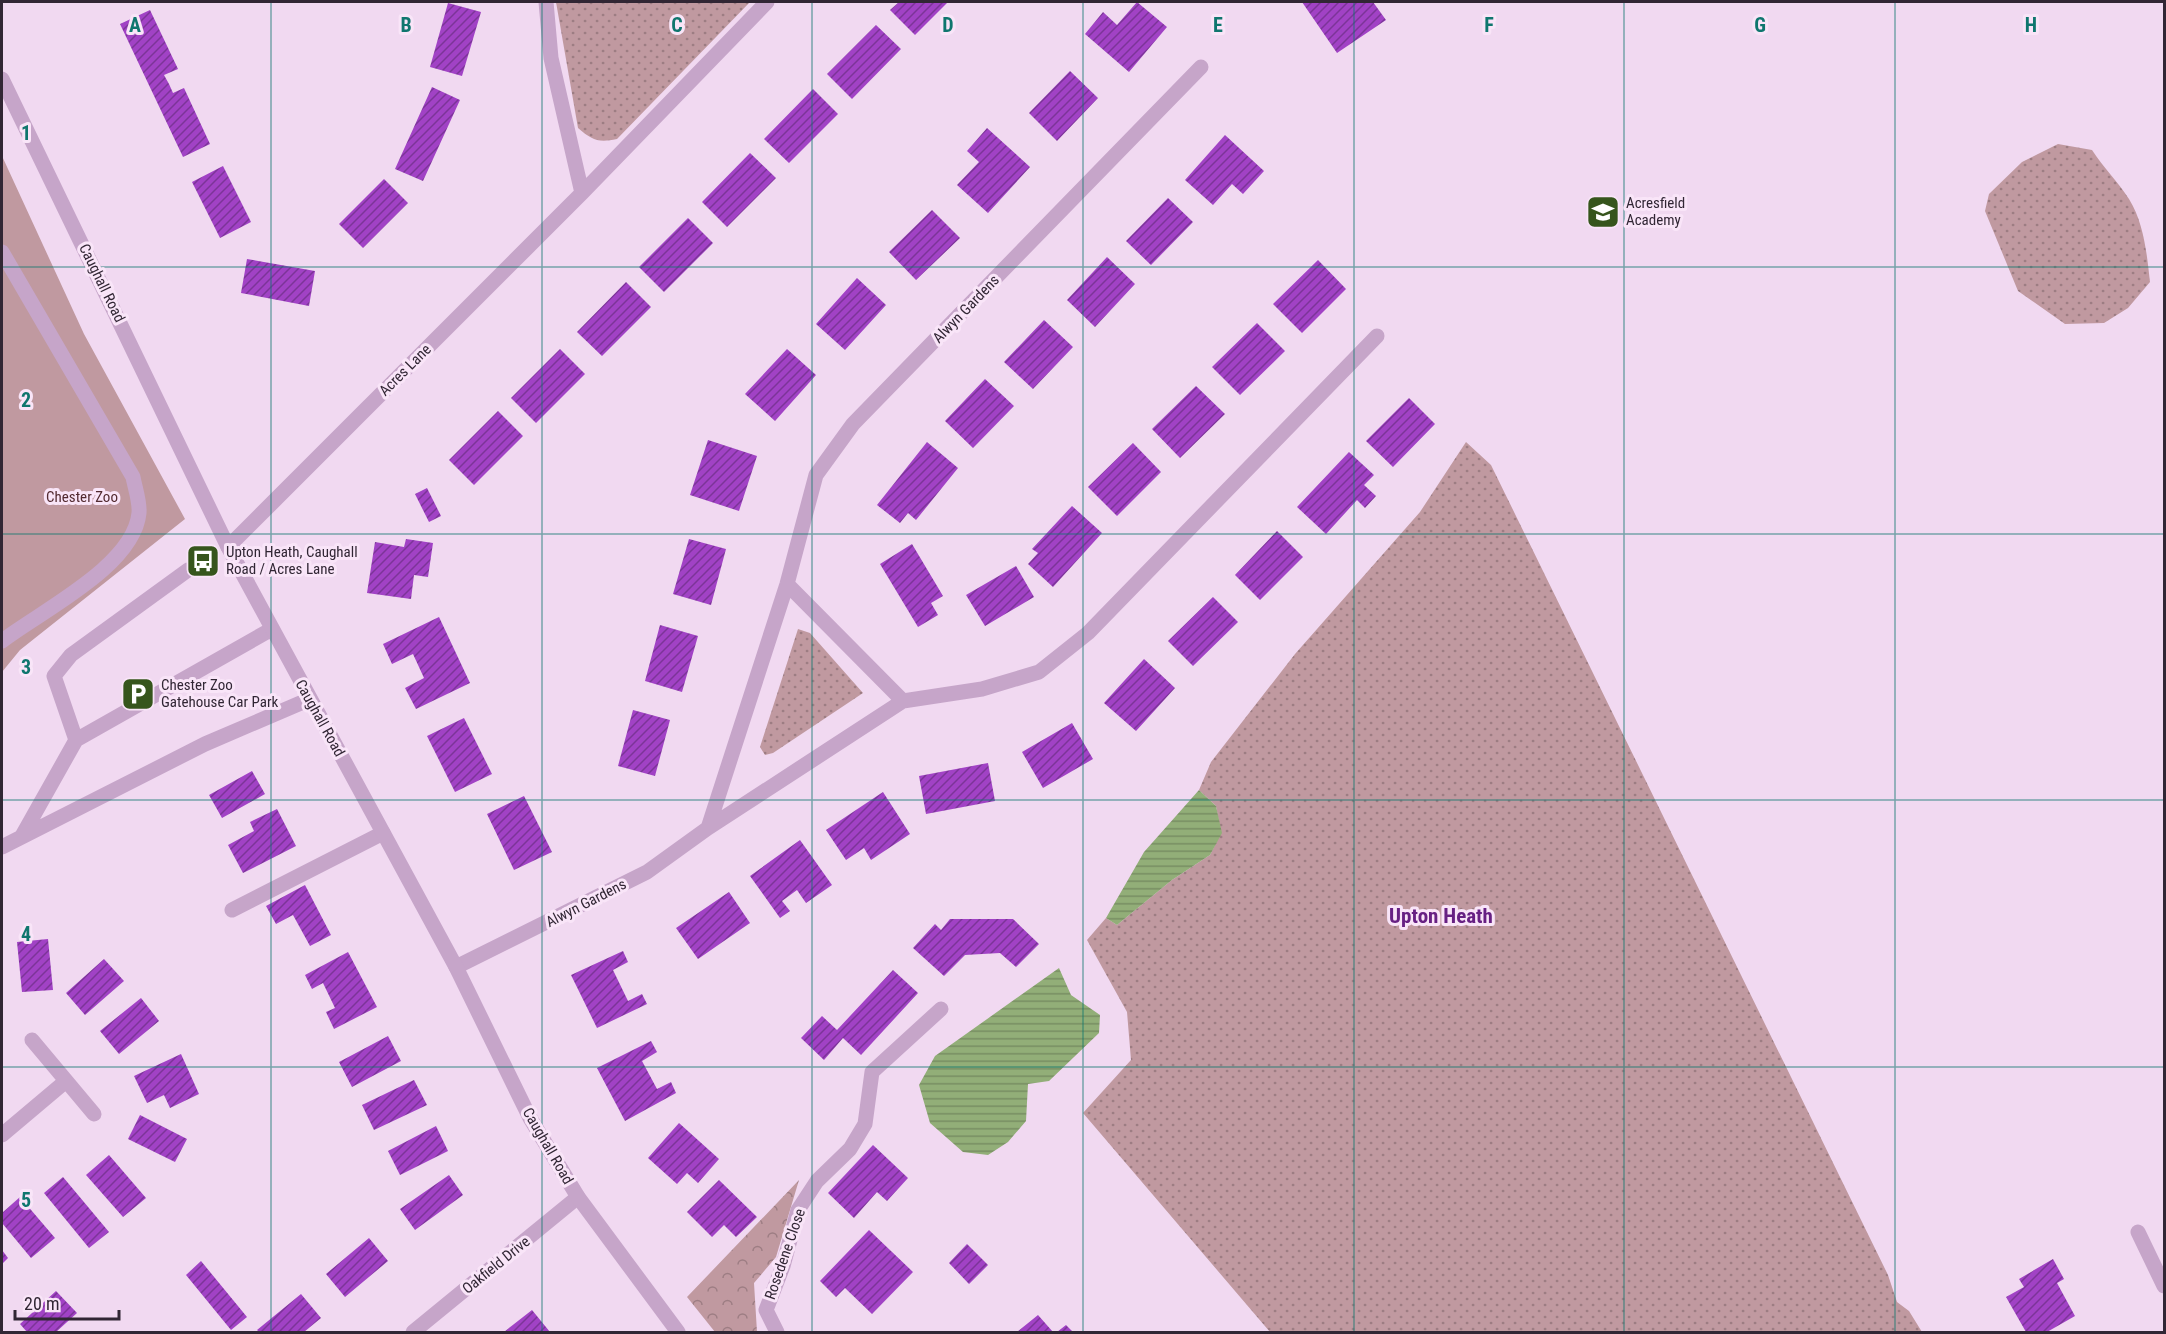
<svg xmlns="http://www.w3.org/2000/svg" width="2166" height="1334" font-family="'Roboto Condensed',sans-serif">
  <style>
    .grass { fill: url(#grass-dots) }
    .forest { fill: url(#forest-crowns) }
    .green { fill: #c099a0 }
    .water { fill: url(#water-rules) }
    .building { fill: url(#building-hatch) }
    .lines { fill: none; stroke-linecap: round; stroke-linejoin: round }
    .service { stroke: #c6a5c9; stroke-width: 15 }
    .minor { stroke: #c6a5c9; stroke-width: 15 }
    .tertiary { stroke: #c6a5c9; stroke-width: 15 }
    .grid { fill: none; stroke: #0f766e; stroke-width: 1.5; stroke-opacity: 0.55 }
    .labels { text-anchor: middle; dominant-baseline: central; stroke-width: 6; stroke-linejoin: round; paint-order: stroke }
    .poi-label { font-size: 15px; fill: #312634; stroke: #f9e5f8; text-anchor: start }
    .street-label { font-size: 15px; fill: #312634; stroke: #f9e5f8 }
    .park-label { font-size: 15px; fill: #522a30; stroke: #f9e5f8 }
    .district-label { font-size: 21px; font-weight: bold; fill: #672083; stroke: #f9e5f8 }
    .grid-label { font-size: 20px; text-anchor: middle; font-weight: bold; fill: #0f766e; stroke: #f9e5f8; stroke-width: 6; stroke-linejoin: round; paint-order: stroke }
  </style>
  <defs>
    <pattern id="grass-dots" width="8" height="8" patternUnits="userSpaceOnUse" patternTransform="scale(1.5)"><rect width="8" height="8" fill="#c099a0"/><path d="M2 2h.1M6 6h.1" fill="none" stroke="#9d7d83" stroke-width="1.8" stroke-linecap="round"/></pattern>
    <pattern id="forest-crowns" width="20" height="18" patternUnits="userSpaceOnUse" patternTransform="scale(1.5)"><rect width="20" height="18" fill="#c099a0"/><path d="M2 6a3 3 0 1 1 6 0M12 15a3 3 0 1 1 6 0" fill="none" stroke="#9d7d83"/></pattern>
    <pattern id="water-rules" width="6" height="5" patternUnits="userSpaceOnUse" patternTransform="scale(1.5)"><rect width="6" height="5" fill="#92ae78"/><path d="M0 2.5h6" fill="none" stroke="#788d63"/></pattern>
    <pattern id="building-hatch" width="6" height="6" patternUnits="userSpaceOnUse" patternTransform="scale(1.5)"><rect width="6" height="6" fill="#a142c5"/><path d="M-1 1l2-2M0 6l6-6M5 7l2-2" fill="none" stroke="#7c3498"/></pattern>
  </defs>
  <rect width="100%" height="100%" fill="#f1d9f1"/>
  <path class="grass" d="M556,2H750L617,139C598,143 592,140 578,128Z
    M2058,144L2092,150C2103,167 2118,182 2129,199C2144,223 2147,255 2150,282L2128,308L2104,323L2065,324L2018,291L1985,211L1989,194L2022,162Z
    M1466,442L1491,465L1888,1275L1897,1302L1909,1311L1922,1332H1270L1083,1113L1131,1060L1127,1012L1087,940L1106,918L1117,925L1172,880L1210,855L1221,833L1216,806L1199,790L1211,762L1295,654L1420,512Z
    M798,629L810,633L863,693L773,753L765,755L760,747Z"/>
  <path class="forest" d="M799,1180L776,1257L754,1283L757,1332H715L687,1297Z"/>
  <path class="green" d="M2,156L84,334L185,519L20,650L2,672Z"/>
  <path class="water" d="M1199,790L1216,806L1222,833L1210,855L1172,880L1117,925L1106,918L1144,852Z
    M1059,968L1071,995L1100,1015L1099,1033L1049,1081L1028,1084L1026,1121L1008,1142L988,1155L963,1152L930,1123L919,1085L935,1056Z"/>
  <path class="building" d="M899,2H948L915,35L890,10Z
    M1137,2L1167,27L1129,72L1085,34L1103,12L1117,25Z
    M1302,2H1373L1386,20L1337,53Z
    M448,3L481,12L462,76L430,67Z
    M150,10L178,69L164,75L169,84L173,93L184,88L210,144L183,157L120,24Z
    M876,25L901,49L852,99L827,74Z
    M1070,71L1098,98L1057,141L1029,113Z
    M432,87L460,100L423,181L395,169Z
    M813,89L838,114L789,163L764,139Z
    M987,128L1030,167L988,213L957,185L979,162L967,151Z
    M1225,135L1264,171L1243,194L1232,184L1213,205L1185,180Z
    M750,153L776,178L727,227L702,202Z
    M223,166L251,222L220,238L192,182Z
    M384,179L408,203L363,248L339,224Z
    M1168,198L1193,222L1151,265L1126,241Z
    M932,210L960,238L916,280L889,252Z
    M688,218L713,243L664,292L639,267Z
    M1107,257L1135,284L1095,327L1067,300Z
    M247,259L315,271L309,306L241,293Z
    M1318,260L1346,289L1302,333L1273,304Z
    M857,278L886,305L845,350L816,324Z
    M626,282L651,307L602,356L577,332Z
    M1044,320L1073,347L1033,389L1004,362Z
    M1257,323L1285,351L1240,395L1212,367Z
    M560,349L585,374L536,423L511,398Z
    M787,349L816,375L775,421L745,394Z
    M985,379L1014,406L973,448L945,421Z
    M1196,386L1225,414L1180,458L1152,429Z
    M1409,398L1435,424L1393,467L1366,441Z
    M498,411L523,436L474,485L449,460Z
    M708,440L757,456L739,511L690,495Z
    M927,442L958,468L916,520L908,513L900,523L877,505Z
    M1133,443L1161,472L1117,516L1088,487Z
    M1349,452L1374,475L1364,485L1376,496L1365,508L1357,500L1326,534L1297,507Z
    M427,488L441,516L429,522L415,494Z
    M1072,506L1102,533L1053,587L1028,564L1038,553L1032,549Z
    M1277,531L1303,557L1260,600L1235,575Z
    M406,539L433,543L428,577L414,575L411,599L367,593L375,542L404,547Z
    M689,539L726,549L711,605L673,594Z
    M912,544L943,596L931,603L938,615L918,627L880,564Z
    M1016,566L1034,597L985,626L966,595Z
    M1213,597L1238,622L1193,666L1168,641Z
    M439,617L470,683L416,709L405,688L424,678L413,654L392,664L383,644Z
    M660,625L698,636L682,692L645,681Z
    M1144,659L1175,688L1136,731L1104,703Z
    M633,710L670,720L655,776L618,766Z
    M464,718L492,774L455,792L427,736Z
    M1072,723L1093,759L1043,788L1022,752Z
    M988,763L995,801L926,814L919,776Z
    M252,771L265,794L222,818L209,795Z
    M883,792L910,834L871,860L864,848L846,860L826,830Z
    M524,796L552,852L514,870L487,814Z
    M277,809L296,846L243,873L228,845L254,831L250,822Z
    M800,840L832,885L806,903L797,890L782,901L790,911L780,918L750,876Z
    M305,885L331,935L310,946L293,915L276,924L266,906Z
    M729,892L750,923L698,959L676,928Z
    M950,919H1013L1039,944L1016,967L1000,953L965,955L944,976L913,948L935,924L941,930Z
    M48,939L53,990L22,992L17,942Z
    M623,951L628,962L613,970L628,1001L642,994L647,1004L597,1028L571,975Z
    M348,952L377,1007L334,1029L326,1012L335,1008L323,983L312,989L305,975Z
    M104,959L124,981L85,1015L66,993Z
    M893,970L918,993L861,1055L843,1038L824,1060L801,1038L822,1016L837,1030Z
    M141,998L159,1021L119,1054L100,1031Z
    M388,1036L401,1061L352,1087L339,1062Z
    M651,1041L657,1052L642,1061L657,1089L671,1082L676,1093L625,1121L597,1068Z
    M181,1054L199,1094L170,1108L164,1095L147,1103L134,1076Z
    M414,1080L427,1105L374,1130L362,1105Z
    M140,1115L187,1139L175,1162L128,1139Z
    M679,1123L719,1159L698,1183L687,1173L677,1184L648,1158Z
    M436,1126L448,1151L400,1175L388,1151Z
    M873,1145L908,1178L887,1201L877,1192L854,1218L828,1193Z
    M109,1155L146,1198L123,1217L86,1175Z
    M449,1175L463,1195L415,1230L400,1209Z
    M63,1177L109,1232L89,1248L44,1193Z
    M719,1180L757,1217L736,1237L724,1225L712,1237L687,1212Z
    M20,1197L55,1238L31,1258L2,1223V1213Z
    M869,1230L913,1272L872,1314L845,1288L836,1297L820,1281Z
    M369,1238L388,1261L345,1297L326,1274Z
    M967,1244L988,1265L969,1284L949,1263Z
    M2,1250L8,1258L2,1264Z
    M2053,1259L2064,1279L2057,1283L2075,1316L2047,1332H2026L2006,1297L2024,1287L2019,1279Z
    M201,1261L247,1317L231,1330L186,1275Z
    M56,1291L77,1313L56,1332H27L20,1324Z
    M301,1294L321,1318L304,1332H259L257,1330Z
    M532,1310L550,1332H504Z
    M1038,1315L1053,1332H1017Z
    M1066,1325L1073,1332H1057Z"/>
  <g class="lines">
    <path class="service" d="M2,252L133,477C135,488 140,502 139,513C134,566 41,611 2,641
      M188,570L71,655L54,676L76,740L272,629
      M22,836L76,740
      M2,847L205,744L310,699
      M232,910L383,833"/>
    <path class="minor" d="M546,2L551,58L582,193
      M228,547L582,193L767,2
      M787,584L903,701L982,689L1039,672L1088,633L1377,336
      M708,828L903,701
      M456,967L647,872L708,828L787,584L816,475L853,424L1201,67
      M32,1040L94,1114
      M2,1135L66,1081
      M2138,1232L2164,1286
      M413,1332L578,1197
      M777,1332L766,1310L783,1266L798,1210L817,1181L850,1149L865,1124L872,1072L941,1009"/>
    <path class="tertiary" d="M2,79L228,547L456,967L530,1118L578,1197L678,1332"/>
  </g>
  <path class="grid" d="M271,2V1332M542,2V1332M812,2V1332M1083,2V1332M1354,2V1332M1624,2V1332M1895,2V1332M2,267H2164M2,534H2164M2,800H2164M2,1067H2164"/>
  <defs>
    <g id="school-square" transform="scale(1.725)"><rect x="-9" y="-9" width="18" height="18" rx="4" fill="#36551c" stroke="#f9e5f8"/><path d="M0-5L7-2L0 1L-7-2ZM-4 1L0 2.5L4 1V4Q0 6-4 4Z" fill="#fff"/></g>
    <g id="bus-square" transform="scale(1.725)"><rect x="-9" y="-9" width="18" height="18" rx="4" fill="#36551c" stroke="#f9e5f8"/><path d="M-5-6H5V4H4V6H2V4H-2V6H-4V4H-5ZM-3.5-4V0h7V-4ZM-3.5 1.2v1.5H-2V1.2ZM2 1.2v1.5H3.5V1.2Z" fill="#fff"/></g>
    <g id="parking-square" transform="scale(1.725)"><rect x="-9" y="-9" width="18" height="18" rx="4" fill="#36551c" stroke="#f9e5f8"/><path d="M-3.5-5.5H1a3.5 3.5 0 0 1 0 7H-1V5.5H-3.5ZM-1-3.4V-.6H.8a1.4 1.4 0 0 0 0-2.8Z" fill="#fff"/></g>
  </defs>
  <g fill-rule="evenodd">
    <use href="#school-square" x="1603" y="212"/>
    <use href="#bus-square" x="203" y="561"/>
    <use href="#parking-square" x="138" y="694"/>
  </g>
  <g class="labels">
    <g class="poi-label">
      <text x="1626" y="203">Acresfield<tspan x="1626" dy="17">Academy</tspan></text>
      <text x="226" y="552">Upton Heath, Caughall<tspan x="226" dy="17">Road / Acres Lane</tspan></text>
      <text x="161" y="685">Chester Zoo<tspan x="161" dy="17">Gatehouse Car Park</tspan></text>
    </g>
    <g class="street-label">
      <text transform="translate(102 283) rotate(64)">Caughall Road</text>
      <text transform="translate(966 309) rotate(-46)">Alwyn Gardens</text>
      <text transform="translate(405 370) rotate(-45)">Acres Lane</text>
      <text transform="translate(320 718) rotate(61)">Caughall Road</text>
      <text transform="translate(586 903) rotate(-27)">Alwyn Gardens</text>
      <text transform="translate(548 1146) rotate(60)">Caughall Road</text>
      <text transform="translate(785 1254) rotate(-71)">Rosedene Close</text>
      <text transform="translate(496 1265) rotate(-39)">Oakfield Drive</text>
    </g>
    <g class="park-label">
      <text x="82" y="497">Chester Zoo</text>
    </g>
    <g class="district-label">
      <text x="1441" y="916">Upton Heath</text>
    </g>
  </g>
  <g class="grid-label">
    <text x="135" y="32">A</text>
    <text x="406" y="32">B</text>
    <text x="677" y="32">C</text>
    <text x="948" y="32">D</text>
    <text x="1218" y="32">E</text>
    <text x="1489" y="32">F</text>
    <text x="1760" y="32">G</text>
    <text x="2031" y="32">H</text>
    <text x="26" y="140">1</text>
    <text x="26" y="407">2</text>
    <text x="26" y="674">3</text>
    <text x="26" y="941">4</text>
    <text x="26" y="1207">5</text>
  </g>
  <rect width="2166" height="1334" fill="none" stroke="#312634" stroke-width="6"/>
  <path d="M15 1310v9h104v-9" fill="none" stroke="#312634" stroke-width="3"/>
  <text x="24" y="1310" font-size="18" fill="#312634" stroke="#f9e5f8" stroke-width="4.5" paint-order="stroke">20 m</text>
</svg>
